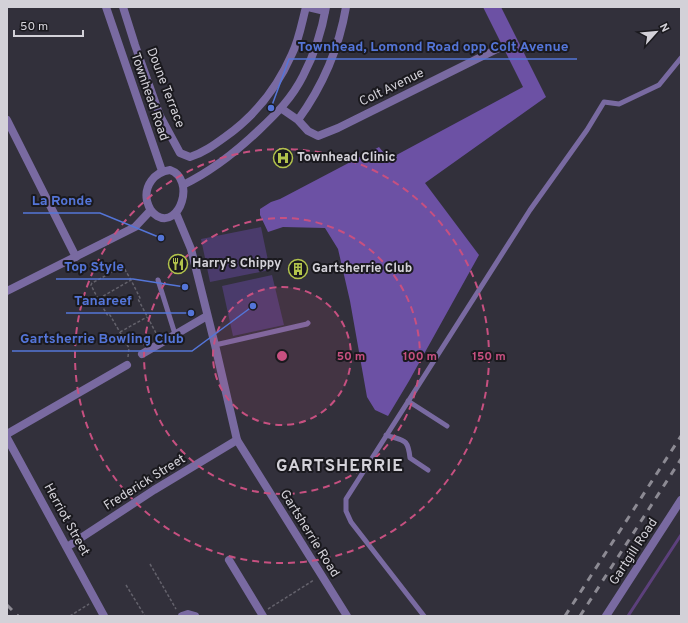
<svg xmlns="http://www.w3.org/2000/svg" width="688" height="623" font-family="Overpass,sans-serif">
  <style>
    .green { fill: #4a3b6b }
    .forest { fill: #6c51a4 }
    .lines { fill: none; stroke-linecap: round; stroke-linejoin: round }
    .stream { stroke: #5c407c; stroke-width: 3 }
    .path { stroke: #64626c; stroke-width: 1.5; stroke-dasharray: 3 2; stroke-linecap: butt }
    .service { stroke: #796aa1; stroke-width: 5 }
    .minor { stroke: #796aa1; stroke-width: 8 }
    .tertiary { stroke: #796aa1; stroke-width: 8 }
    .rail { stroke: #8c8a93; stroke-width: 3; stroke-dasharray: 7 7; stroke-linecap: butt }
    .ring { fill: none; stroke: #c75080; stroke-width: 2; stroke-dasharray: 7 5 }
    .labels { text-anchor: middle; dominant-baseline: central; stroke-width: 4; stroke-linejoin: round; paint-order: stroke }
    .street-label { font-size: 13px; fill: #d3d1d8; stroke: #1a191e }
    .poi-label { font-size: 13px; font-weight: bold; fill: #d3d1d8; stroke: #1a191e; text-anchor: start }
    .district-label { font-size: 17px; font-weight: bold; letter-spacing: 1px; fill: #d3d1d8; stroke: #1a191e }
    .centre { fill: #c75080; stroke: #1a191e; stroke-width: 2 }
    .ring-label { font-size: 12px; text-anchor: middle; font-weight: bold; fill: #c75080; stroke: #1a191e; stroke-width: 4; stroke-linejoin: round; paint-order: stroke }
    .leader { fill: none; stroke: #5475d8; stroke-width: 1.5 }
    .callout-dot { fill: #5475d8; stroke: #1a191e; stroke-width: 1.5 }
    .callout-label { font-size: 14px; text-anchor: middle; font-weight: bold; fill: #5475d8; stroke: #1a191e; stroke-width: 4; stroke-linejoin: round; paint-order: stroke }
  </style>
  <rect width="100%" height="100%" fill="#32303b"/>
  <path class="green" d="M261,227L270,270L210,282L201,239Z
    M272,275L284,325L233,336L222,286Z"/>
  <path class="forest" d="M483,7H501L546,97L425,183L479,255L409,381L388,416L375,410L367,397L350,301L338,249L325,228L283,227L268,232L260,215V209L271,202L280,199L379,147L389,159L523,87Z"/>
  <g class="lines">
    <path class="stream" d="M628,616L681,535"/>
    <path class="path" d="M98,299L91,285L92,283L120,268H124L131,280
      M120,332L147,317
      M128,357L129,348L110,315L108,316L98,299L131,280L140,298L138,299L157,335
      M150,564L176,609
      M126,585L145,616
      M268,609L314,580
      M70,616L89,604"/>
    <path class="service" d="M158,280L175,334
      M215,345L307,324L308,323
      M408,401L447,426
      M386,435C404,441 408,438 410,458L428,470
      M424,616L351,522L346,511V499L530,210L587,130L604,102L619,104L659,85L681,58"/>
    <path class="minor" d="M123,7L135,45L160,116L180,153L190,157C203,153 214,145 225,137C255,116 277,88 292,54C299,40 302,22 306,7
      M308,7L325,11
      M282,109L298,120C322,87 339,48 346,7
      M7,120L76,257
      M298,120L308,131L318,136L338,128L499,48
      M142,354L207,316
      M7,434L127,365
      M7,438L104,616
      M67,547L154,490L237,440
      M229,560L263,616
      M182,616L188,614L195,616
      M606,616L681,500"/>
    <path class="tertiary" d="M106,7L162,171
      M170,170C196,179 180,229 157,216C151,212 149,208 147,201C144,186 154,172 170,170Z
      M183,185C212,171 236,152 259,130C276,114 292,98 303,76C314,55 322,30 326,7
      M176,213L191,249L215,345L237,440L347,616
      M7,291L135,227L150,211"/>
    <path class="rail" d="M7,605L18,616
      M565,616L681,436
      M580,616L681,459"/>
  </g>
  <circle cx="282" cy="356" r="69" fill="#c75080" fill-opacity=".12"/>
  <g class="ring">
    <circle cx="282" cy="356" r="69"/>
    <circle cx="282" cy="356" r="138"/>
    <circle cx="282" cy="356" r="207"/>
  </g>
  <defs>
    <g id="hospital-ring" transform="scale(1)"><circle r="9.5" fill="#1a191e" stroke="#b2c34c" stroke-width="1.5"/><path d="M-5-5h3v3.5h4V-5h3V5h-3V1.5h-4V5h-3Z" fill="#b2c34c"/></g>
    <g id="restaurant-ring" transform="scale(1)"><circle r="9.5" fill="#1a191e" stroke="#b2c34c" stroke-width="1.5"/><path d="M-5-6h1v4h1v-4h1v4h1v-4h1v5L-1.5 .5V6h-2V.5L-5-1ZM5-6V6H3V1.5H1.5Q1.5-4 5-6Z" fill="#b2c34c"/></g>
    <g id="building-ring" transform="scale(1)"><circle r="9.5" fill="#1a191e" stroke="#b2c34c" stroke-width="1.5"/><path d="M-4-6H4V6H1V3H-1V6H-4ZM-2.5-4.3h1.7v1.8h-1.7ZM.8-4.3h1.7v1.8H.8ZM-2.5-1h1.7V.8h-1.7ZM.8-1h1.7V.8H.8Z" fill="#b2c34c"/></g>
  </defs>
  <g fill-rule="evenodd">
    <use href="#hospital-ring" x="283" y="158"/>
    <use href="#restaurant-ring" x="178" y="264"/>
    <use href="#building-ring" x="298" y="269"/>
  </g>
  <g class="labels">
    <g class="street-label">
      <text transform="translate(165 88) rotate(69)">Doune Terrace</text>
      <text transform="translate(392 88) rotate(-26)">Colt Avenue</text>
      <text transform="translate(149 97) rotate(71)">Townhead Road</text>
      <text transform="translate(145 483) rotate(-32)">Frederick Street</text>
      <text transform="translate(66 520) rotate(61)">Herriot Street</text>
      <text transform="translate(309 534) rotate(58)">Gartsherrie Road</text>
      <text transform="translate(634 552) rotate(-57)">Gartgill Road</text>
    </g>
    <g class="poi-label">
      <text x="297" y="158">Townhead Clinic</text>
      <text x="192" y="264">Harry's Chippy</text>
      <text x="312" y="269">Gartsherrie Club</text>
    </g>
    <g class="district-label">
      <text x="340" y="467">GARTSHERRIE</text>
    </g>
  </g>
  <circle cx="282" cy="356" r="6" class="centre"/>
  <g class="ring-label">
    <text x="351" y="360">50 m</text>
    <text x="420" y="360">100 m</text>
    <text x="489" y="360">150 m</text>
  </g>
  <path class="leader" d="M271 108L289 59H577M161 238L100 213H23M185 287L133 279H56M191 313L140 313H66M253 306L192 351H12"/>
  <g class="callout-dot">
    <circle cx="271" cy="108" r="4"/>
    <circle cx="161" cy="238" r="4"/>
    <circle cx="185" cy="287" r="4"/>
    <circle cx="191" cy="313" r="4"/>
    <circle cx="253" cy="306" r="4"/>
  </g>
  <g class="callout-label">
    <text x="433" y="51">Townhead, Lomond Road opp Colt Avenue</text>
    <text x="62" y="205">La Ronde</text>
    <text x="94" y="271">Top Style</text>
    <text x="103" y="305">Tanareef</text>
    <text x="102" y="343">Gartsherrie Bowling Club</text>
  </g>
  <rect width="688" height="623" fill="none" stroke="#d3d1d8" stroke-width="16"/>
  <g transform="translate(656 32) rotate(63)" stroke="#1a191e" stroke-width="3" paint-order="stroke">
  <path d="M0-3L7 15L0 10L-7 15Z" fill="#d3d1d8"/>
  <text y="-6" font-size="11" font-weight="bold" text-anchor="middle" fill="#d3d1d8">N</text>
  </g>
  <path d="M14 30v6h69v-6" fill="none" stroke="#d3d1d8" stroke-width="2"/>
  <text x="20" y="30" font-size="12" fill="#d3d1d8" stroke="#1a191e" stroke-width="3" paint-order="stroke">50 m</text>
</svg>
